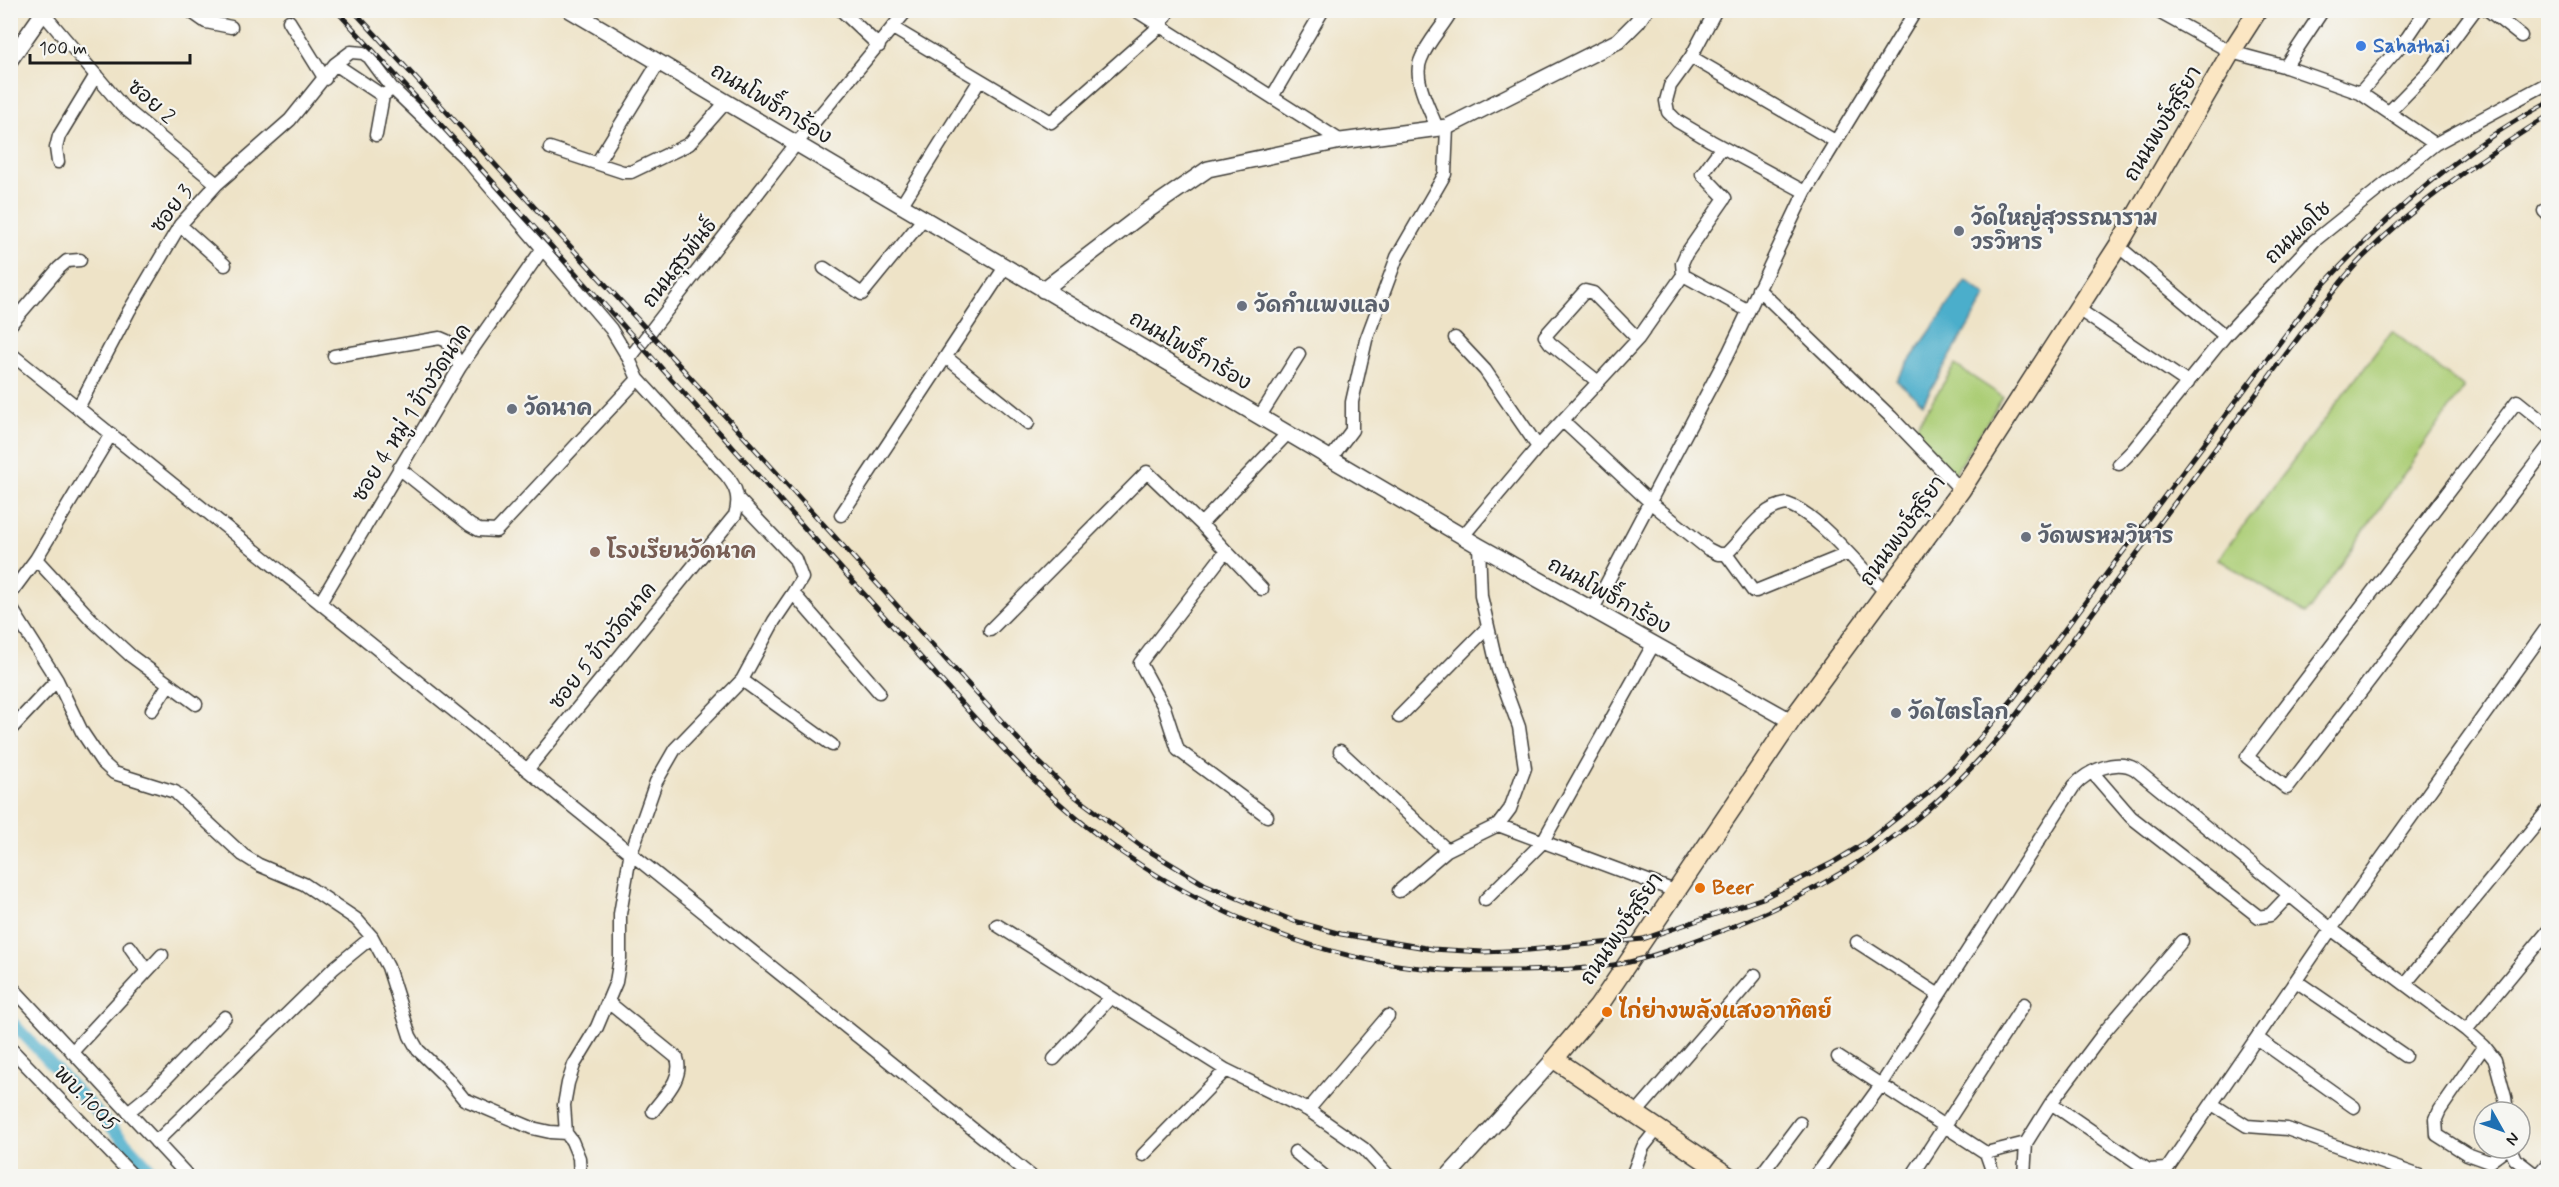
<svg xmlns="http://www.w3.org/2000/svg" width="2559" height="1187" font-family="Mynerve,'Playpen Sans Thai',sans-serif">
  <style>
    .green { fill: #abcd75; stroke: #647448; stroke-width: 1.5 }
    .water { fill: #4caecb; stroke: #346574; stroke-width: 1.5 }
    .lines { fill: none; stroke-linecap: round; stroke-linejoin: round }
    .canal { stroke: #4caecb; stroke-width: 12 }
    .minor-casing { stroke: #3c3a36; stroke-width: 15 }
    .tertiary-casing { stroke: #3c3a36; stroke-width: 18 }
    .secondary-casing { stroke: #3c3a36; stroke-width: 21 }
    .minor { stroke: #fff; stroke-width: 12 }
    .tertiary { stroke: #fff; stroke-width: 15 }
    .secondary { stroke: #fbe6c3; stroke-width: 18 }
    .rail-casing { stroke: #1c1c1c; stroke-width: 5 }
    .rail { stroke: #f6f6f2; stroke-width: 3; stroke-dasharray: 9; stroke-linecap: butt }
    .shop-dot { fill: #3f7fe0; stroke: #f6f6f2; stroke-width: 2 }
    .worship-dot { fill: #6b7280; stroke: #f6f6f2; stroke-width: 2 }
    .education-dot { fill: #8d6e63; stroke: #f6f6f2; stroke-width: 2 }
    .food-dot { fill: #e8710a; stroke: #f6f6f2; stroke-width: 2 }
    .labels { text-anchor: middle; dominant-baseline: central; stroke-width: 4.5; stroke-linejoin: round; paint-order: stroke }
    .shop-label { font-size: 21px; font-weight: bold; fill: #366cbe; stroke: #f6f6f2; text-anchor: start }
    .street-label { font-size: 21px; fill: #1c1c1c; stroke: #f6f6f2 }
    .worship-label { font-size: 21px; font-weight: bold; fill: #5b616d; stroke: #f6f6f2; text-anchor: start }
    .education-label { font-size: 21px; font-weight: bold; fill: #785e54; stroke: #f6f6f2; text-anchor: start }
    .food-label { font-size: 21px; font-weight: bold; fill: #c56008; stroke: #f6f6f2; text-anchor: start }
  </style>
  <rect width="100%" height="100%" fill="#f6f6f2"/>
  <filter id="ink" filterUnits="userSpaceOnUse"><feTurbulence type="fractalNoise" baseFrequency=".0167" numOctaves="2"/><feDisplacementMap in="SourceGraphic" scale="12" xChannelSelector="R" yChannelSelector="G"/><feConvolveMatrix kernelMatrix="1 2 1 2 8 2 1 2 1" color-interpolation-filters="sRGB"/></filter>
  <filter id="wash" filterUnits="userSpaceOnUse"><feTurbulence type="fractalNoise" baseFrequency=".008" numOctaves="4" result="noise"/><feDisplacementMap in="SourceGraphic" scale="24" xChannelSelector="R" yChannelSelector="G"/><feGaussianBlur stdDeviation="1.35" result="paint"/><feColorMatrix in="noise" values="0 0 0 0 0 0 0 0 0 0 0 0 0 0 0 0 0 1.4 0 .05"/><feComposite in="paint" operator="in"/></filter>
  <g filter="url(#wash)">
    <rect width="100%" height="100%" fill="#eee3c7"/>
    <path class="green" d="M2392,331L2464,388L2306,614L2218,559Z
      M1955,365L2003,397L1953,476L1912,433Z"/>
    <path class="water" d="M1966,280L1986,296L1923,403L1896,380Z"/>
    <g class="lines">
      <path class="canal" d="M10,1020L157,1176"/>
    </g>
  </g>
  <g filter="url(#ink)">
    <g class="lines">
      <g class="minor-casing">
        <path id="minor" d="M189,10L206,22L231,27
          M841,10L879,46
          M1135,10L1341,141
          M1716,10L1691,57L1670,86L1666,101L1668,112L1677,121L1711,141L1805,192
          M2155,10L2231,52L2283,66L2360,93L2435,144
          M2488,10L2521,36
          M43,13L122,106L217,184
          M289,21L325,79
          M893,28L1051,122L1160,26L1169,10
          M1691,57L1835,141
          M2285,67L2323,10
          M392,88L383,96L335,64L351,52L363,53L369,57L392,88L467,160L611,329L629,359
          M2360,93L2407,38L2426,10
          M1272,97L1323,10
          M2389,112L2431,69L2475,10
          M1437,128C1430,109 1412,79 1421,59C1428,41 1443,27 1452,10
          M376,135L383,96
          M550,148L623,172H631L689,144L726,102
          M58,162L56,148L59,136L96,75
          M597,163L659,62
          M901,206L980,80
          M2548,208L2544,211L2548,215
          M180,225L225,265
          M2118,246L2225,336
          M824,268L862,294L924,218
          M1683,275L1682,263L1686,254L1725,198L1702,174L1722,147
          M1758,289L1891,417L1961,490
          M2078,309L2188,383
          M10,325L59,268L67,261L80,260
          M1455,338L1485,370L1538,447
          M10,353L1031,1176
          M334,356L440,338L447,341L460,367
          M947,358L1028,423
          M1597,381L1550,343L1545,336L1585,291L1593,293L1638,339
          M78,408L129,311L180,225L217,184L290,120L335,64
          M1260,416L1299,354
          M1563,421L1650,502L1708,549L1718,554H1726C1744,538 1760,507 1787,504C1819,514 1860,569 1887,593
          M2548,426L2517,401L2247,757L2287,788L2548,447
          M1331,458L1352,430V402L1366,340L1397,257L1445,174L1447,127
          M2119,464L2133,450L2225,336L2314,241L2435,144L2548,83
          M399,468L470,525L479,530L496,531L638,379L629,359L796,144L907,10
          M739,500L795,559L802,578L793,593
          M841,515L1005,267
          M1201,524L1226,551L1140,663L1164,707L1178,750L1267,816
          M1463,536L1538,447L1638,339L1683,275L1747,310
          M1226,551L1262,589
          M1726,554L1753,591H1756L1847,554
          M36,559L91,619L131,656L196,704
          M10,594L36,559L111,434
          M320,603L460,367L543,248
          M10,606L57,680L82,732L102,762L114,773L175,792L243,855L259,865L304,884L356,919L372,937L388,967L410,1036L418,1050L446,1077L464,1099L532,1128L550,1132L566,1133
          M1592,611L1729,352L1805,192L1916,10
          M990,630L1147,472L1201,524L1288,433
          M742,680L832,745
          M152,710L169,684
          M1399,717L1488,627
          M10,730L57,680
          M1340,751L1447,850
          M527,770L735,515C740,499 737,488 726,475L638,379
          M2092,772L2131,817L2259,917L2270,915L2289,895
          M1498,825L1675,891
          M1399,891L1447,850L1498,825L1510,809L1525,768L1519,727L1498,670L1481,596L1479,546
          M1485,900L1542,843L1653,645
          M997,925L1226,1070L1308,1110L1364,1149L1389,1176
          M1857,942L1939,995
          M130,947L147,971
          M2296,981L2405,1056
          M2405,984L2548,810
          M10,985L188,1176
          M608,1002L677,1058C684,1078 664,1096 653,1111
          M2466,1030L2548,931
          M2257,1038L2354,1107
          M2484,1046L2440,1110L2436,1119L2437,1135L2467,1154L2489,1162L2508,1148
          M10,1048L133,1176
          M72,1052L162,955
          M1838,1057L1986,1153
          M1054,1059L1110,998
          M2051,1103L2148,1170L2167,1169L2331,929L2548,626
          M2212,1104L2247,1126L2287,1129L2420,1176
          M1308,1110L1388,1016
          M128,1112L154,1091L225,1017
          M1636,1113L1755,975
          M156,1142L334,968L372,937
          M2510,1148L2515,1159L2537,1176
          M1295,1152L1324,1176
          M1143,1155L1226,1070
          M580,1176L579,1158L572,1141L566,1133L564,1105L568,1083L574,1065L597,1027L616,982L620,958V914L630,856L656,782L675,749L742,680L774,621L793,593L879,692
          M1632,1176L1643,1147L1658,1128
          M1760,1176L1800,1123
          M1815,1176L1881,1085L2074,786C2087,771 2116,758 2135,769L2331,929L2466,1030L2484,1046L2495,1060L2505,1097L2507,1112
          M1912,1176L2024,1004
          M1994,1176L1986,1153L2026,1143
          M2024,1176L2026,1143L2051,1103L2106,1030L2182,941
          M2537,1176L2548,1163"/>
      </g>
      <g class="tertiary-casing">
        <path id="tertiary" d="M570,10L1479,546L1791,721
          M10,60L45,10
          M1043,290L1144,213L1208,169L1341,141L1447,127L1618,41L1637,22L1645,10
          M1448,1176L1554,1059"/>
      </g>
      <g class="secondary-casing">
        <path id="secondary" d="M1728,1176L1554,1059L1598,1007L1791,721L1961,490L2118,246L2231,52L2258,10"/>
      </g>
      <use href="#minor" class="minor"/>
      <use href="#tertiary" class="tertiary"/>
      <use href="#secondary" class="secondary"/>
      <g class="rail-casing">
        <path id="rail" d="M336,10C495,184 654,358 810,534C855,584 901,635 946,686C1000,747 1056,808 1124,854C1213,915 1323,960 1432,969C1460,972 1489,971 1517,971C1553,970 1589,970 1624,963C1651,958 1679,946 1705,937C1827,893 1918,832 2002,734L2322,306C2335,290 2348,272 2363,257C2418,202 2483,157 2548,116
          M353,10L650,333L1036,759L1072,794L1141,846L1204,884L1247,902L1294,921L1341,934L1432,949L1483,952L1529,950L1643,939L1763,898L1834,862L1865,843L1927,794L1957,765L2012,700L2322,286C2388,214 2462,148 2548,102"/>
      </g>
      <use href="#rail" class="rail"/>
    </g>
  </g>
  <circle class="shop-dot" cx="2361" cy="46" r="6"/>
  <g class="worship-dot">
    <circle cx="1959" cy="231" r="6"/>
    <circle cx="1242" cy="306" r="6"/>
    <circle cx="512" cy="409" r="6"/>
    <circle cx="2026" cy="537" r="6"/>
    <circle cx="1896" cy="713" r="6"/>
  </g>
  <circle class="education-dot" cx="595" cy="552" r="6"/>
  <g class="food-dot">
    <circle cx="1700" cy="888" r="6"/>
    <circle cx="1607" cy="1012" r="6"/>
  </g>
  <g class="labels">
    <g class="shop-label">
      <text x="2373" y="46">Sahathai</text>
    </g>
    <g class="street-label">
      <text transform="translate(151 102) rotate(42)">ซอย 2</text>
      <text transform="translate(771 104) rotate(31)">ถนนโพธิ์การ้อง</text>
      <text transform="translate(2163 124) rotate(-59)">ถนนพงษ์สุริยา</text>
      <text transform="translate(172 209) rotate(-52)">ซอย 3</text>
      <text transform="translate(2298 233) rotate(-43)">ถนนเดโช</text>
      <text transform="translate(680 263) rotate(-52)">ถนนสุรพันธ์</text>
      <text transform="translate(1190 351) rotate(30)">ถนนโพธิ์การ้อง</text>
      <text transform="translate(412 413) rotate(-58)">ซอย 4 หมู่ 1 ข้างวัดนาค</text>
      <text transform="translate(1903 531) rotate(-54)">ถนนพงษ์สุริยา</text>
      <text transform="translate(1609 596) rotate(29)">ถนนโพธิ์การ้อง</text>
      <text transform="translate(603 646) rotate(-51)">ซอย 5 ข้างวัดนาค</text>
      <text transform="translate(1622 929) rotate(-56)">ถนนพงษ์สุริยา</text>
      <text transform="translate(86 1099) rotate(46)">พบ.1005</text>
    </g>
    <g class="worship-label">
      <text x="1971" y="219">วัดใหญ่สุวรรณาราม<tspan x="1971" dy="24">วรวิหาร</tspan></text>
      <text x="1254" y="306">วัดกำแพงแลง</text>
      <text x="524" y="409">วัดนาค</text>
      <text x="2038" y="537">วัดพรหมวิหาร</text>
      <text x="1908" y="713">วัดไตรโลก</text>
    </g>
    <g class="education-label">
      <text x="607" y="552">โรงเรียนวัดนาค</text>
    </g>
    <g class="food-label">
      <text x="1712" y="888">Beer</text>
      <text x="1619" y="1012">ไก่ย่างพลังแสงอาทิตย์</text>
    </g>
  </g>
  <rect width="2559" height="1187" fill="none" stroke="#f6f6f2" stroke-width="36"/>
  <g transform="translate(2502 1130) rotate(130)"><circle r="28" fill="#f6f6f2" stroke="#9f9f9c" stroke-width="1.5"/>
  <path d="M0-4.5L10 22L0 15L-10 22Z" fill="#1f6fb2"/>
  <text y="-9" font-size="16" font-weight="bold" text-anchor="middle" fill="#1c1c1c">N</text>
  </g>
  <path d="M30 54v9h160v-9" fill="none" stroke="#1c1c1c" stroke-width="3"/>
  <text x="39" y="54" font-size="18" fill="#1c1c1c" stroke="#f6f6f2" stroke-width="4.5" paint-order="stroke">100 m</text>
</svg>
